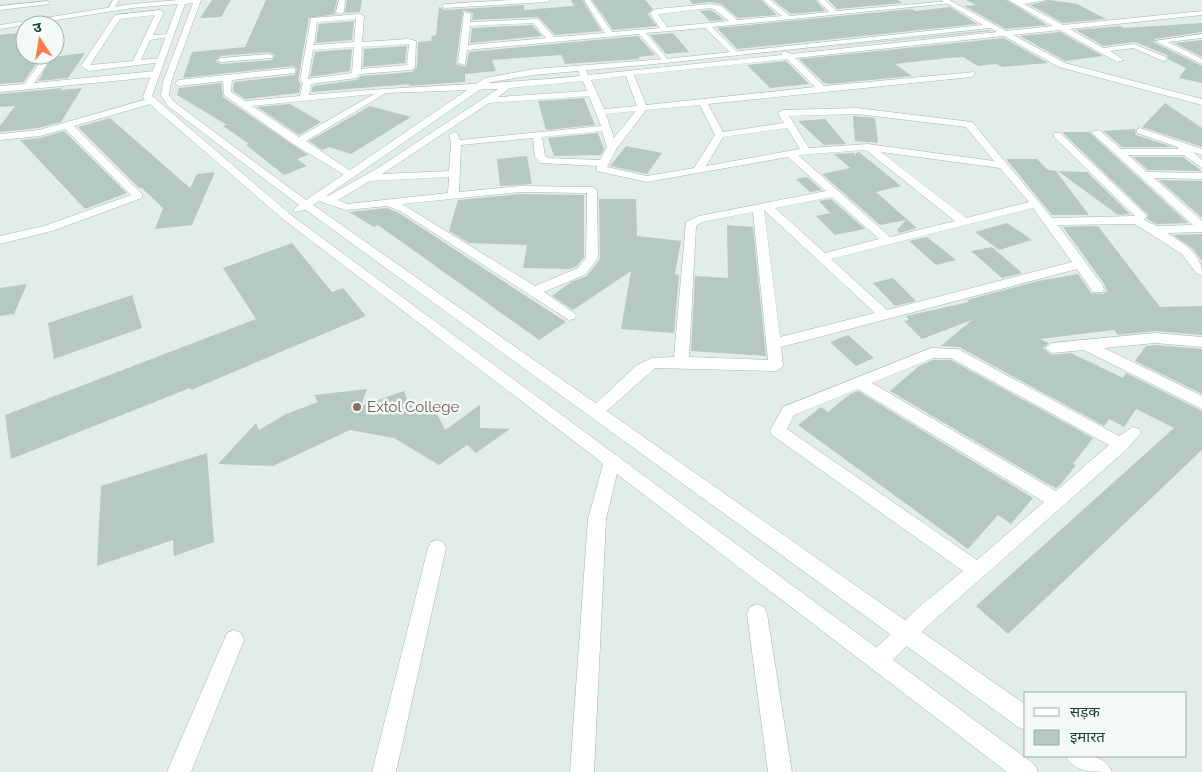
<svg xmlns="http://www.w3.org/2000/svg" width="1202" height="772" font-family="Raleway,'Noto Sans Devanagari',sans-serif">
  <style>
    .building { fill: #b6c9c1; fill-rule: evenodd }
    .lines { fill: none; stroke-linecap: round; stroke-linejoin: round }
    .minor-casing { stroke: #a3b6af; stroke-width: 1 }
    .tertiary-casing { stroke: #a3b6af; stroke-width: 1 }
    .minor { fill: #fff; fill-rule: evenodd }
    .tertiary { fill: #fff; fill-rule: evenodd }
    .education-dot { fill: #8d6e63; stroke: #f2f9f6; stroke-width: 2 }
    .labels { text-anchor: middle; dominant-baseline: central; stroke-width: 5; stroke-linejoin: round; paint-order: stroke }
    .education-label { font-size: 15px; fill: #785e54; stroke: #f2f9f6; text-anchor: start }
  </style>
  <rect width="100%" height="100%" fill="#e1ede8"/>
  <path class="building" d="M212,0H231L221,17L200,18Z
    M266,0H337L334,12L336,14L309,18L298,80L301,84L299,93L245,99L233,91L234,82L295,75L297,69L293,66L183,78L192,52L245,47ZM269,52L275,55L272,60L221,64L215,61L221,56Z
    M347,0H362L360,12L345,13Z
    M571,0H582L602,31L555,35L538,17L472,20L473,13L463,10L456,64L466,67L469,52L638,36L655,55L638,57L639,59L565,64L561,55L492,60L496,71L465,74V82L407,86L411,84L311,92L313,86L356,80L361,76L412,72L417,67L418,42L431,41L432,36L436,35L439,7L445,10L524,5V10L574,6Z
    M592,0H645L653,9L648,14L657,26L613,30Z
    M689,0H761L777,15L738,18L721,4L710,2L693,4Z
    M773,0H816L825,11L791,14Z
    M828,0H898L903,3L837,9Z
    M966,0H1006L1047,25L1006,29L964,6L976,5Z
    M1049,0L1077,4L1106,19L1063,23L1030,5Z
    M950,7L977,24L737,49L717,28L912,9L915,11Z
    M710,10L714,12L724,20L710,21L700,11Z
    M354,21L352,40L316,43L319,24Z
    M1202,23V32L1155,39L1153,42L1202,66V83L1179,78L1186,68L1168,59L1167,55L1135,42L1103,46L1076,30L1120,26L1124,28Z
    M532,25L542,36L470,43L472,28Z
    M990,30L991,31L790,51Z
    M25,32V59L40,58L24,82L0,84V35Z
    M1060,32L1103,56L1065,61L1020,36Z
    M673,33L689,52L666,54L650,35Z
    M1004,38L1048,63L1002,67L996,64L978,66L963,57L947,58L895,64L912,76L829,84L823,82L799,59Z
    M1202,40V57L1174,43Z
    M407,46L405,63L363,67L364,49Z
    M352,49L350,71L310,77L315,52Z
    M85,53L68,78L38,81L52,57Z
    M786,61L809,84L770,88L747,65Z
    M221,83L223,97L308,155L297,159L307,166L284,175L246,145L249,144L223,126L227,125L177,95L179,88Z
    M62,88L60,90L82,88L61,122L39,128L0,132V126L15,106L0,107V94Z
    M584,98L595,125L546,130L538,101Z
    M1165,103L1202,128V147L1142,127Z
    M290,104L321,122L299,135L257,107Z
    M370,106L411,117L351,154L329,147L322,150L309,141Z
    M853,116L875,118L878,143L855,141Z
    M110,118L190,188L197,174L215,172L192,225L155,229L163,208L142,188H139L78,127Z
    M825,119L846,144L824,145L798,121Z
    M1135,129L1136,135L1173,147H1122L1103,131Z
    M64,131L127,193L85,209L20,140L40,138Z
    M1062,132H1089L1188,223L1157,224L1147,219L1148,215Z
    M598,133L604,149L601,155L554,156L548,138Z
    M626,146L662,153L647,174L610,166Z
    M859,152L901,186L876,192L917,228L900,233L897,230L906,220L880,225L822,174L850,168L834,154L854,153L856,156V153Z
    M527,156L532,184L500,186L497,159Z
    M1133,157H1183L1202,171L1148,170Z
    M1006,159H1037L1048,170L1056,171L1089,215H1052Z
    M1058,171L1087,172L1130,214L1118,215Z
    M807,177L822,190L810,192L796,179Z
    M1159,180L1202,181V218Z
    M520,194L584,195V257L577,266L570,269L523,268L527,245L469,243L449,231L458,200Z
    M599,199H636L637,236L681,241L675,274L679,275L674,333L621,329L631,271L573,310L552,296L571,282L587,276L600,259Z
    M831,199L865,229L835,235L816,216L830,213L819,201Z
    M387,208L399,213L566,322L539,340L378,225L374,227L349,212Z
    M1007,223L1032,240L999,250L975,232Z
    M727,225L753,227L766,356L691,351L695,276L728,278Z
    M1098,226L1160,307L1202,306V335L1155,331L1118,335L1114,330L1040,339L1049,343L1043,348L1052,355L1071,353L1123,378L1126,373L1202,411V450L1008,634L976,606L1174,428L1136,409L1124,427L1109,419L1104,426L959,347L941,346L972,320L922,339L904,321L909,320L906,316L969,302L967,300L1038,281L1078,274L1091,293L1104,294L1105,291L1107,292L1105,285L1063,227Z
    M1202,234V261L1192,248L1173,235Z
    M927,237L956,260L936,265L909,241Z
    M292,243L332,292L343,288L366,316L191,390L190,388L11,459L5,415L256,319L223,268Z
    M992,247L1022,273L1002,278L971,251Z
    M893,278L916,301L895,306L873,283Z
    M27,284L14,314L0,316V288Z
    M132,295L142,328L54,359L48,323Z
    M848,335L874,358L856,366L830,342Z
    M1155,345L1202,349V394L1135,361L1146,346Z
    M933,360H951L1093,438L1073,464L1076,465L1060,485L1056,488L1046,483L890,391L919,366Z
    M367,389L361,406L404,391L409,405L430,400L445,430L480,405V428L510,429L476,453L467,445L439,465L394,438L350,430L273,466L218,464L256,423L259,430L286,414L318,402L314,395Z
    M858,391L1033,498L1011,524L998,515L968,549L798,425L821,407L828,412L850,394Z
    M207,453L214,542L174,556L173,540L97,566L101,486Z"/>
  <g class="lines">
    <g class="minor-casing">
      <path id="minor" d="M113,0H119L113,11H107Z
        M339,0H345L344,12L340,14L336,12Z
        M511,0H550L547,2L445,8L441,6L445,4Z
        M584,0H590L612,32L660,28L650,13L656,9L710,4L721,6L737,20L782,16L763,0H770L790,16L829,12L818,0H825L836,11L949,1L952,3L712,27L737,52L738,54L734,56L705,28L646,33L669,61L665,63L639,34L467,50L465,65L458,63L464,12L471,14L470,22L538,19L554,37L605,33ZM710,8L715,10L729,21L667,27L658,14ZM533,23L546,38L468,45L470,26Z
        M1008,0H1047L1024,4L1063,25L1202,11V15L1070,29L1103,48L1134,44L1166,57V61H1163L1133,48L1110,51L1124,60L1117,62L1060,30L795,58L824,86L974,72L975,74L971,77L708,104L723,132L784,123L778,113L783,110L857,108L972,122L1052,218L1135,216L1054,137V133H1060L1145,214L1147,216L1144,220L1157,226L1193,225L1091,132L1099,130L1121,149H1178V147L1137,133V129L1140,128L1202,149V155L1193,152L1202,160V168L1184,155H1128L1147,172L1202,173V179L1154,178L1202,221V232L1167,233C1184,244 1202,253 1202,275L1197,274L1182,254L1135,224L1058,225L1103,286L1104,289L1103,292H1093L1077,269L781,347L783,366L776,371L655,368L601,416H591L588,412L591,408L637,365L652,358L674,357L686,222L699,216L826,191L788,157L647,182L597,171V166L541,163L535,157L533,138L461,145L459,192L520,186L592,187L597,190L598,258L586,274L544,292L574,313L576,316L574,319L569,320L400,211L387,206L346,210L324,203L313,197L319,194L328,196L378,168L498,89L386,93L306,141L352,172L353,174L348,177L293,144L224,95L223,81L179,86L175,83L179,80L292,68L295,69V73L232,80L231,92L245,101L300,96L303,83L300,80L311,18L360,14L364,16L362,42L408,39L416,41L415,67L411,70L360,74L356,78L311,84L309,95C399,86 490,85 580,76L578,70L582,67L585,68L588,75L782,55L781,53L785,51L791,54L1053,26ZM356,19L354,42L314,45L317,22ZM409,44L407,65L361,69L362,47ZM354,47L352,73L308,79L313,50ZM787,59L815,87L646,105L634,75ZM626,76L637,106L604,109L591,80ZM583,81L587,91L498,97L510,88ZM374,94L299,137L252,106ZM589,96L601,126L460,140L457,133L454,132L449,135L451,143L449,171L382,174L489,103ZM700,105L715,135L694,168L647,176L607,167L617,148L646,110ZM636,111L614,138L606,114ZM857,114L966,127L994,161L868,144L809,148L789,116ZM787,128L800,149L706,166L723,137ZM602,131L607,147L600,160L548,158L545,156L542,137ZM866,150L955,221L890,237L798,155ZM881,152L1000,168L1029,202L966,218ZM449,177L448,193L347,204L338,200L370,181ZM520,192L587,193L586,258L578,268L535,286L402,204ZM832,197L879,239L825,253L775,208ZM1033,208L1072,262L887,310L831,259ZM764,210L875,313L780,337ZM753,212L768,360L689,357L696,226L702,222Z
        M48,1L50,4L0,10V6Z
        M160,10L164,12L153,35L170,34L174,36L150,40L141,60L160,58L164,60L163,62L89,71L81,66L115,15ZM155,15L133,61L90,65L120,19Z
        M1202,34V38L1168,42L1202,59V64L1155,41Z
        M269,54L273,56L272,58L221,62L217,60L221,58Z
        M44,56L51,58L34,83L155,71L159,74L155,77L0,92V86L25,84Z
        M151,98L156,101L154,103L74,126L142,194V198L52,231L0,244V236L44,226L131,195L65,129L40,136L0,140V134L39,130Z
        M1155,333L1202,337V347L1155,343L1104,348L1202,396V409L1084,350L1052,353L1045,348L1052,343Z
        M931,348L958,349L1119,436L1133,427L1139,429L1141,433L1127,449L933,621L884,668L877,671L870,668L867,661L870,654L919,607L963,571L772,435L770,431L783,407ZM933,358H951L1109,445L1056,491L872,383ZM858,389L1044,502L977,560L787,429L794,415Z
        M612,454L618,456L620,461L606,519L594,772H570L588,519L604,461L606,456Z
        M437,540L443,542L446,548L396,772H372L428,548L431,542Z
        M757,604L764,607L767,614L792,772H768L747,614L750,607Z
        M234,630L241,633L244,640L191,772H167L227,633Z"/>
    </g>
    <g class="tertiary-casing">
      <path id="tertiary" d="M179,0H201L171,82L169,95L174,102L306,200L485,78L534,69L665,59L983,25L941,0H949L1065,63L1202,99V105L1059,67L990,28L665,63L534,75L491,82L313,205L1026,705V730L1018,727L306,210L295,212L293,210L299,205L168,106L161,95L163,82L193,3L185,4L152,96L291,215L1034,764L1038,772H1007L283,219L144,99L143,97L178,4L132,8L0,29V25L132,4Z
        M1066,756C1084,756 1103,752 1112,772C1093,772 1073,772 1066,756Z"/>
    </g>
    <use href="#minor" class="minor"/>
    <use href="#tertiary" class="tertiary"/>
  </g>
  <circle class="education-dot" cx="357" cy="407" r="5"/>
  <g class="labels">
    <g class="education-label">
      <text x="367" y="407">Extol College</text>
    </g>
  </g>
  <rect x="1024" y="692" width="162" height="65" fill="#f2f9f6" stroke="#9eafaa"/>
  <rect x="1034" y="708" width="25" height="8" fill="#ffffff" stroke="#9eafaa"/>
  <text x="1070" y="717" font-size="15" fill="#204037">सड़क</text>
  <rect x="1034" y="730" width="25" height="15" fill="#b6c9c1" stroke="#9eafaa"/>
  <text x="1070" y="742" font-size="15" fill="#204037">इमारत</text>
  <g transform="translate(40 40) rotate(348)"><circle r="24" fill="#f2f9f6" stroke="#9eafaa"/>
  <path d="M0-4L9 19L0 12L-9 19Z" fill="#ff794e"/>
  <text y="-8" font-size="14" font-weight="bold" text-anchor="middle" fill="#204037">उ</text>
  </g>
</svg>
